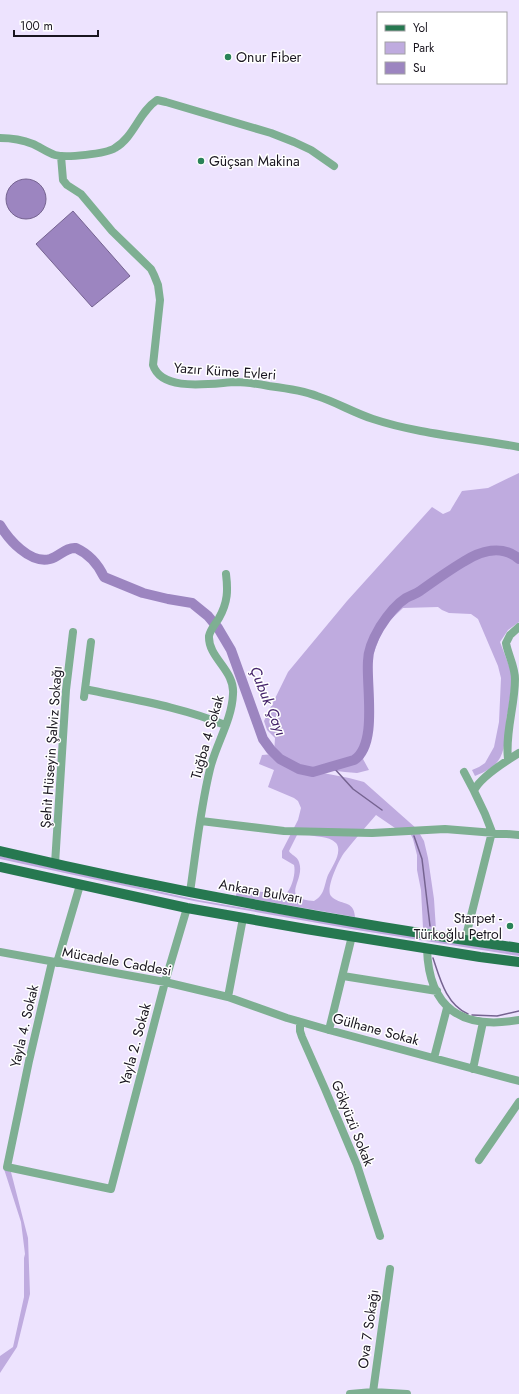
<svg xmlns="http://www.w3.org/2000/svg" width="519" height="1394" font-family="Jost,sans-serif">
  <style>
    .green { fill: #bfabdf; fill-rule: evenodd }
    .water { fill: #9c85c0; stroke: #756390 }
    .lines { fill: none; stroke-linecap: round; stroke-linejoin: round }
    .stream { stroke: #756390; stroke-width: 1.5 }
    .river { stroke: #9c85c0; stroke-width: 10 }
    .minor { stroke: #7eaf92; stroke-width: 8 }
    .major { stroke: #267850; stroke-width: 10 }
    .poi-dot { fill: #2a8358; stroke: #fff; stroke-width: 1.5 }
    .labels { text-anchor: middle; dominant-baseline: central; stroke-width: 3; stroke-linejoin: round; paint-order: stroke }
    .poi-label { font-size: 14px; fill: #19151f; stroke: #fff; text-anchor: start }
    .street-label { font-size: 14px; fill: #19151f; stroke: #fff }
    .water-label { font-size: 15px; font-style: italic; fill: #46256b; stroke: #fff }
  </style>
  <rect width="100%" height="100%" fill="#ede3fe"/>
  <path class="green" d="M519,473V622L508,630L500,642L511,671L512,683L508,712C506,716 507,722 506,727C504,754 503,765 475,776L472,770L479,767L485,763L494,747L499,722L501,678L498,666L478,619L471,614L449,613L442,610L438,607L403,608L384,626L371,660V731L369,745L363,759L369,770L357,773L345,772L311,768L323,773L349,778L364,782L417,829L424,841L428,858L434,899L436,930L423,928L421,890L417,870V855L413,839L410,833L395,828L376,815C365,828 354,840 344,853C339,860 325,889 331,896C340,906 354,899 355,917L236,896L237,888L282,895L286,894C292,888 296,873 294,865L282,858V851L298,820L301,808L298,801L294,798L268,787L274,770L259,764L262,755L274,754L275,738L267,730L264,721L288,672L347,601L432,507L443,514L450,511L462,491L488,488ZM307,834C316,838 328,835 336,843C343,852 332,867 328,875C324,885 325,895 314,901C278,899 306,881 299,862C297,856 291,855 289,851L297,835Z
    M0,856L198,900L368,929L519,953V956L357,930L194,901L0,859Z
    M4,1169L11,1172L28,1238L30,1294L17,1347L0,1373V1356L13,1347L24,1297V1258L25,1254L21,1222Z"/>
  <path class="water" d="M6 199a20 20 0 1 1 40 0a20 20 0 1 1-40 0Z
    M73,211L130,276L92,307L36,244Z"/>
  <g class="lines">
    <path class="stream" d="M333,767L353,789L382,810
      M414,836L422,859L430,926
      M433,958C440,979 446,1004 468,1014
      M472,1015L497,1016L519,1011"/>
    <path class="river" d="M0,525C9,540 30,564 50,559C60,556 66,547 76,548C89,554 98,564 104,577L143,593L168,599L192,603L208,616L218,628L231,650L263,739L271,750L280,759L299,769L313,772L354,760C378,745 366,686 368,661C368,649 374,637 380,627C387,616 395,605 406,598C411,595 416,594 420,591C434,581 448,571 463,562C480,551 502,544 519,559"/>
    <path class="minor" d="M0,138C11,138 23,140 33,144C40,147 48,153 55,155C66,158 106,154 115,148C134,137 139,112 157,100L166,102L271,133L294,142L311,150L334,166
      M61,156L63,180L67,185L81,194L112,231L151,269L154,275L158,285L160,300L153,365C162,393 213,383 236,382C247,382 258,384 269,386C285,388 302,390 317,396C336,402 354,413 373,419C418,434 472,438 519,447
      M85,689C131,699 182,707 225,725
      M84,697L91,642
      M508,759C505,732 515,706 515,679C515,666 508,655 506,643L510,635L519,627
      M464,772L474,791
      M201,821L284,831L372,833L445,829L519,835
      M55,864L66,690L73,632
      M190,892C196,852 200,810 210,769C216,744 232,720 233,694C235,670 208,658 209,636C210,630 216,623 219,618C228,602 228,590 226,574
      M465,940L492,832L485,814L474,791C479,778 506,761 519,753
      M427,949C429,1009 462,1030 519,1020
      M0,952L165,982L228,997L287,1018L329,1030L519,1081
      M52,962L29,1061L7,1167L111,1189L165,982L187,908
      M57,963L80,885
      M343,976L437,991
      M228,997L243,918
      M300,1022V1031L302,1037L325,1089L357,1165L380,1236
      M329,1030L352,936
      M434,1058L447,1008
      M473,1069L483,1022
      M479,1160L519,1102
      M373,1392L390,1269
      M350,1394L373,1392L407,1394"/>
    <path class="major" d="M0,851C171,891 345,923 519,948
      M0,867L187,908L306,929L480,957L519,962"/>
  </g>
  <g class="poi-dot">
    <circle cx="228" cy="57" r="4"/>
    <circle cx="201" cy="161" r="4"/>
    <circle cx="510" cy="926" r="4"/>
  </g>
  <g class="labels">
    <g class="poi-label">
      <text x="236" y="57">Onur Fiber</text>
      <text x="209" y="161">Güçsan Makina</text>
      <text x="502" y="918" text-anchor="end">Starpet -<tspan x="502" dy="16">Türkoğlu Petrol</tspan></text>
    </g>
    <g class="street-label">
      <text transform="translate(225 371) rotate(4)">Yazır Küme Evleri</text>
      <text transform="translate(207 737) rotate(-74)">Tuğba 4 Sokak</text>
      <text transform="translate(51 747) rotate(-86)">Şehit Hüseyin Şalviz Sokağı</text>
      <text transform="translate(261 891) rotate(10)">Ankara Bulvarı</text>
      <text transform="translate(117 961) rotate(10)">Mücadele Caddesi</text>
      <text transform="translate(24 1026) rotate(-77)">Yayla 4. Sokak</text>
      <text transform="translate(376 1029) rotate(15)">Gülhane Sokak</text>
      <text transform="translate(135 1044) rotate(-75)">Yayla 2. Sokak</text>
      <text transform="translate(353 1123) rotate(68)">Gökyüzü Sokak</text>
      <text transform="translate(368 1329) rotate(-82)">Ova 7 Sokağı</text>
    </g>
    <g class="water-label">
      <text transform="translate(268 701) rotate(68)">Çubuk Çayı</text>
    </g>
  </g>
  <rect x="377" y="12" width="130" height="72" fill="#ffffff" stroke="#a3a1a5"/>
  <rect x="385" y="25" width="20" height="6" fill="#267850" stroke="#a3a1a5"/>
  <text x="413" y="32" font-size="12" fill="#19151f">Yol</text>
  <rect x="385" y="42" width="20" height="12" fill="#bfabdf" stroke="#a3a1a5"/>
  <text x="413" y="52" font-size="12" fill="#19151f">Park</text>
  <rect x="385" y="62" width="20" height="12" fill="#9c85c0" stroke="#a3a1a5"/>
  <text x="413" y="72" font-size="12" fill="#19151f">Su</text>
  <path d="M14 30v6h84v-6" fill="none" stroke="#19151f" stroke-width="2"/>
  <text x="20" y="30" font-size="12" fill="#19151f" stroke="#ffffff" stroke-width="3" paint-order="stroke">100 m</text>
</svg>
